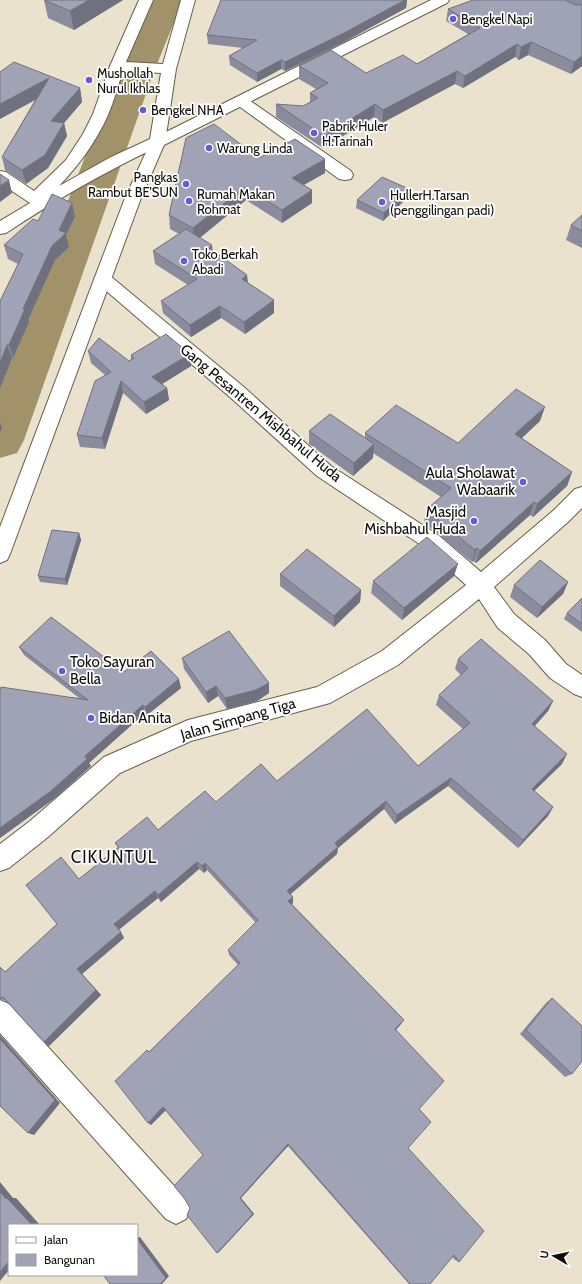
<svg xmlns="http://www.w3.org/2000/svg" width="582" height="1284" font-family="Cabin,sans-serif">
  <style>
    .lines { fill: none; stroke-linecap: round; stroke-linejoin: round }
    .river { fill: #a29269; fill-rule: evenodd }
    .minor-casing { stroke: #655e4c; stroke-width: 2 }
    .tertiary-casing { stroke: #655e4c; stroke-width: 2 }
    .minor { fill: #fff; fill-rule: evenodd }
    .tertiary { fill: #fff; fill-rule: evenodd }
    .wall { fill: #8a8b9d }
    .shaded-wall { fill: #70717f }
    .building { fill: #a0a2b6; stroke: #70717f }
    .poi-dot { fill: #645cd5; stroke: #fff; stroke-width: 1.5 }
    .labels { text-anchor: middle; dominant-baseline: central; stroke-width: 3.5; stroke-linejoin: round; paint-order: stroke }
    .far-poi-label { font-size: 13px; fill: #0e0c06; stroke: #fff; text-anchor: start }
    .street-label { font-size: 15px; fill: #0e0c06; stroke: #fff }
    .poi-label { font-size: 15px; fill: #0e0c06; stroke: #fff; text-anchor: end }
    .quarter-label { font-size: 17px; letter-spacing: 1px; fill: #0e0c06; stroke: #fff }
  </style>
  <rect width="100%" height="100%" fill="#eae2cd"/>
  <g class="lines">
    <path class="river" d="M149,0H183L153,74L24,440L17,453L0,458V377L117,74Z"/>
    <g class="minor-casing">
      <path id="minor" d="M139,0H153L126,62L163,64L181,0H195L176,69L165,142L162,145C107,170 56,200 6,233L0,234V221L30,203L0,183V171L6,172L34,191L66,160L83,134L93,114L110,66ZM123,71L161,73L150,139L111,157L59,186C79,165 96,142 108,115C114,101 118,85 123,71Z
        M241,97L246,98L351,171L353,175L351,179L345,180L339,179L236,104L234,101L236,98Z
        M103,273L109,275L245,388L331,466L438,535L481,572L554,510L575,489L582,487V508L568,522L494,587L514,614L545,640L566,664L582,675V697L574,694L550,678L529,654L498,628L479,599L398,665L330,703L191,741L120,773L48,837L9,868L0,871V844L30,821L104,757L188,720L317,687L382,651L466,585L424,547L317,476L231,398L97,283L94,279L97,275Z
        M0,1000L9,1004L186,1199L191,1209L186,1219L176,1224L166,1219L0,1033Z"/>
    </g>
    <g class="tertiary-casing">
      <path id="tertiary" d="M431,0H449L447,3L164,145L141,198L10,554L7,560L0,563V527L125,198L152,139Z"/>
    </g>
    <use href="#minor" class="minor"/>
    <use href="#tertiary" class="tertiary"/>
  </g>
  <path class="wall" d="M44,0H123L74,30L48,18Z
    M221,0H407L406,8L344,42L285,71L281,69L257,82L230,65L229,56L243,48L208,44L207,35Z
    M565,0H582V66L571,74L528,55L519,60L515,57L463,88L455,84L382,123L374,117L323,148L276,117V104L303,106L310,102V93L316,89L299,79V66L366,73L417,64L468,34L446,21L448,9Z
    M0,72L80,88L82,102L64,123L67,136L48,168L26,184L5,170L2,157L35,100Z
    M259,158L325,173L304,185L312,203L282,223L246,200L200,238L213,251L247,275L248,283L274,300V313L245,334L221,318L191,337L163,313L161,301L188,285L155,264L153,251L179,234L170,229L169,215Z
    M408,197L383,221L356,208L357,200Z
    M72,203L75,217L66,235L69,247L55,260L28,320L29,322L13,358H12L0,388V301L18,264L8,259L4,245L38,221Z
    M582,215V248L566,240L571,225Z
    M88,351L129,361L131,359V355L190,354L191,366L162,384L167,388L169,400L146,414L123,393L105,449L80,447L77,435L105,375L91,363Z
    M540,421L522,438L572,472L567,486L533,517L530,515L476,563L473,561L472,562L424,523L426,510L441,497L373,453V458L353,476L309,444V431L365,438V433L458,443Z
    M79,533L81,540L67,585L40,582L38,576Z
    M280,574L361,590L360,602L334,627L280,586Z
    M454,576L402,620L371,593L373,581Z
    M568,582L563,594L537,618L510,597L514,585Z
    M582,598V632L564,619L567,613Z
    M19,647L124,672L181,688L147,715L145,713L89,763L91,766L55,798L0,838V691L79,698L24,655Z
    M182,658L269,693L257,701L227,709L218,696L208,703L184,669Z
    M458,659L553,701L548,711L535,726L562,764L534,791L553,807L548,816L518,848L448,786L395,824L384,809L338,848L337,854L291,894L293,903L292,904L404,1020L401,1024L396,1030L419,1109L408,1148L459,1262L455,1260L452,1257L430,1284H409L288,1146L241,1198L254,1214L219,1252L217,1253L190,1208L203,1155L165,1110L151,1125L149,1052L238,965L229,955L228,950L256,923L207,870L204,873L199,869L161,902L158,898L119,930L124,938L82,974L101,995L49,1046L44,1042L6,1001L1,999H0V967L6,972L57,924L79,879L118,848L115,843L158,830L216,802L277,781L418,766L463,729L436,705L439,695L461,675L455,669Z
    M552,998L572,1074L565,1077L520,1034L546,1003Z"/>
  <path class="shaded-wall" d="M89,0H123L74,30L70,11Z
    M405,0H407L406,8L344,42L285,71V62Z
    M531,42L528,55L519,60L521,47Z
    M517,44L515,57L463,88L465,76Z
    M582,56V66L571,74L574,62Z
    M281,60V69L257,82V73Z
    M457,71L455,84L382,123L383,110Z
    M49,78L52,91L0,119V104Z
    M80,88L82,102L64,123L67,136L48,168L26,184L22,170L51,121Z
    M375,104L374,117L323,148L324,136Z
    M325,159V173L292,191V178Z
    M9,180L12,193L0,202V186Z
    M245,187L246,200L194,242L193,228Z
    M409,189L408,197L383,221L384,213Z
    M312,190V203L282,223V210Z
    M72,203L75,217L66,235L69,247L55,260L28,320L29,322L13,358L9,345L23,309Z
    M212,245L213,258L209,248Z
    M247,275L248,288L242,279Z
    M274,300V313L245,334L244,322Z
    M220,306L221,318L191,337L190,325Z
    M7,345L12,358L0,388V363Z
    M190,354L191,366L154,389L152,377Z
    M121,381L123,393L105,449L102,438Z
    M167,388L169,400L146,414L144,402Z
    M545,407L540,421L512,447L515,434Z
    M0,422L2,428L0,432Z
    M374,444L373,458L353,476L354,463Z
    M572,472L567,486L533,517L537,504Z
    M534,502L530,515L476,563L480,551Z
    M79,533L81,540L67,585L65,579Z
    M477,548L473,561L472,562L475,550Z
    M458,564L454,576L402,620L404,608Z
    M568,582L563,594L537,618L542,607Z
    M361,590L360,602L334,627V616Z
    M179,679L181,688L147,715L145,707Z
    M269,683V693L257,701L227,709L225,698Z
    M216,686L218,696L208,703L206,692Z
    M553,701L548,711L528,733L532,724Z
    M143,705L145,713L89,763L91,766L55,798L0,838V828L85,756Z
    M567,754L562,764L527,798L532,789Z
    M451,778L448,786L395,824L397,815Z
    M386,801L384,809L338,848L337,854L287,897V891L335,843Z
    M553,807L548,816L518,848L523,840Z
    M197,862L199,869L161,902L158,895Z
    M205,863L207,870L204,873L202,866Z
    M155,891L158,898L118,930L114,924Z
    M293,897V903L288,907V901Z
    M121,932L124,938L82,974L101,995L49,1046L44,1042L77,969Z
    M404,1020L401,1024L393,1033L395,1029Z
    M0,1035L60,1103L34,1135L28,1133L0,1039Z
    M163,1107L166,1110L151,1125L148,1123Z
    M288,1144V1146L241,1198L254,1214L219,1252L217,1253L240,1198Z
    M0,1182L13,1198H16L40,1225H32L6,1199L0,1192Z
    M137,1237H140L169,1276L162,1284H160L137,1239Z
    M9,1261V1270L0,1281V1272Z"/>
  <path class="building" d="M44,0H89L70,11Z
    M221,0H405L344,33L285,62L281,60L257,73L229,56L257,40L207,35Z
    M473,0H565L575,5H582V56L574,62L531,42L521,47L517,44L465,76L457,71L383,110L375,104L324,136L276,104L303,106L318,98L310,93L328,83L299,66L331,50L366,73L403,55L417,64L480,28L448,9Z
    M14,62L80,88L51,121L64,123L45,155L22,170L2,157L49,78L0,104V72Z
    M214,124L259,158L295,139L325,159L292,178L312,190L282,210L245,187L193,228L169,215L186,138Z
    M0,174L9,180L0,186Z
    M382,177L409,189L384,213L357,200Z
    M52,194L72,203L59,230L66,233L52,246L23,309H25L9,345H7L0,363V301L23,254L4,245L33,219L38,221Z
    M582,215V231L571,225Z
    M186,229L212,245L209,248L247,275L242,279L274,300L244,322L220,306L190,325L161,301L197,279L153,251Z
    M166,334L190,354L152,377L167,388L144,402L121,381L102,438L77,435L95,381L111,372L88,351L99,338L129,361L134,358L131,355Z
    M516,389L545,407L515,434L572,472L537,504L534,502L480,551L477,548L475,550L426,510L451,488L365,433L396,405L458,443Z
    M330,414L374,444L354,463L309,431Z
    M52,530L79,533L65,579L38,576Z
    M427,537L458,564L404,608L373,581Z
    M307,549L361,590L334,616L280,574Z
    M540,560L568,582L542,607L514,585Z
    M582,598V624L567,613Z
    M51,617L124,672L151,651L179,679L145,707L143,705L85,756L87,759L51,791L0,828V691L1,687L88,700L19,647Z
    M229,631L269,683L256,690L225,698L216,686L206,692L182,658Z
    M481,639L553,701L532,724L567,754L532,789L553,807L523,840L451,778L397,815L386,801L335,843L338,847L287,891L293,897L288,901L404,1020L395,1029L444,1081L419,1109L431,1122L408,1148L484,1231L459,1262L454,1255L430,1284H410L288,1144L240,1198L253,1214L217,1253L187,1215L190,1208L184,1198L174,1186L203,1155L163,1107L148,1123L115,1081L147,1050L149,1052L240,963L228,950L258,920L205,863L202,866L197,862L158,895L155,891L114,924L121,932L77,969L96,990L44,1042L4,998L0,997V967L5,972L57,924L26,885L61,857L79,879L119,847L115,843L147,817L158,830L205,791L216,802L261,764L277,781L367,709L418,766L470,723L439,695L468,668L458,659Z
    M552,998L582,1026V1061L572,1074L526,1030Z
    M0,1039L55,1100L28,1133L0,1106Z
    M0,1192L6,1199L7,1198L32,1225H9V1261L0,1272Z
    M137,1239L166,1278L160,1284H110L103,1275H137Z"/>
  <g class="poi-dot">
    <circle cx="453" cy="19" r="4"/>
    <circle cx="89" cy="80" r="4"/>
    <circle cx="143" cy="110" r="4"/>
    <circle cx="314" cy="133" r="4"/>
    <circle cx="209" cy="148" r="4"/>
    <circle cx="186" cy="184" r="4"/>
    <circle cx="189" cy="201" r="4"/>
    <circle cx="382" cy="202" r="4"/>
    <circle cx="184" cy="261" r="4"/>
    <circle cx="523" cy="482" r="4"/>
    <circle cx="474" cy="521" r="4"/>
    <circle cx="62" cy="671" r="4"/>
    <circle cx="91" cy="718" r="4"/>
  </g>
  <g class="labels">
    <g class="far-poi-label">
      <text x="461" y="19">Bengkel Napi</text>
      <text x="97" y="73">Mushollah<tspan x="97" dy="15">Nurul Ikhlas</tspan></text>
      <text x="151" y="110">Bengkel NHA</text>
      <text x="322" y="126">Pabrik Huler<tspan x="322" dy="15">H.Tarinah</tspan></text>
      <text x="217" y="148">Warung Linda</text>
      <text x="178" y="177" text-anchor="end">Pangkas<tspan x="178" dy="15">Rambut BE'SUN</tspan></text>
      <text x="197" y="194">Rumah Makan<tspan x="197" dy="15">Rohmat</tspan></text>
      <text x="390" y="195">HullerH.Tarsan<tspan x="390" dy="15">(penggilingan padi)</tspan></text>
      <text x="192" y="254">Toko Berkah<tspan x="192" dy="15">Abadi</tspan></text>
    </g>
    <g class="street-label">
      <text transform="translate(261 413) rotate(40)">Gang Pesantren Mishbahul Huda</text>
      <text transform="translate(238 719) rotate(-16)">Jalan Simpang Tiga</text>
    </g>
    <g class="poi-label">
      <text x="515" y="473">Aula Sholawat<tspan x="515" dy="17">Wabaarik</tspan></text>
      <text x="466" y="512">Masjid<tspan x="466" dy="17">Mishbahul Huda</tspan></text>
      <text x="70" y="662" text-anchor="start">Toko Sayuran<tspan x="70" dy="17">Bella</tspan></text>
      <text x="99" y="718" text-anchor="start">Bidan Anita</text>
    </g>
    <g class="quarter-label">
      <text x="114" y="857">CIKUNTUL</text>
    </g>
  </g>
  <rect x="8" y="1224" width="130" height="52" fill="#ffffff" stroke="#9f9e9b"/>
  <rect x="16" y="1237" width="20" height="6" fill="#ffffff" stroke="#9f9e9b"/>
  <text x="44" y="1244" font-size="12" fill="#0e0c06">Jalan</text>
  <rect x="16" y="1254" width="20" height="12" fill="#a0a2b6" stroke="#9f9e9b"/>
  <text x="44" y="1264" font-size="12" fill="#0e0c06">Bangunan</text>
  <g transform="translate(554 1256) rotate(279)" stroke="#ffffff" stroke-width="3" paint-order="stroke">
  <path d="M0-3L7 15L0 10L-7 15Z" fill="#0e0c06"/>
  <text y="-6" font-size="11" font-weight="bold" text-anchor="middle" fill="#0e0c06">U</text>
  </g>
</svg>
